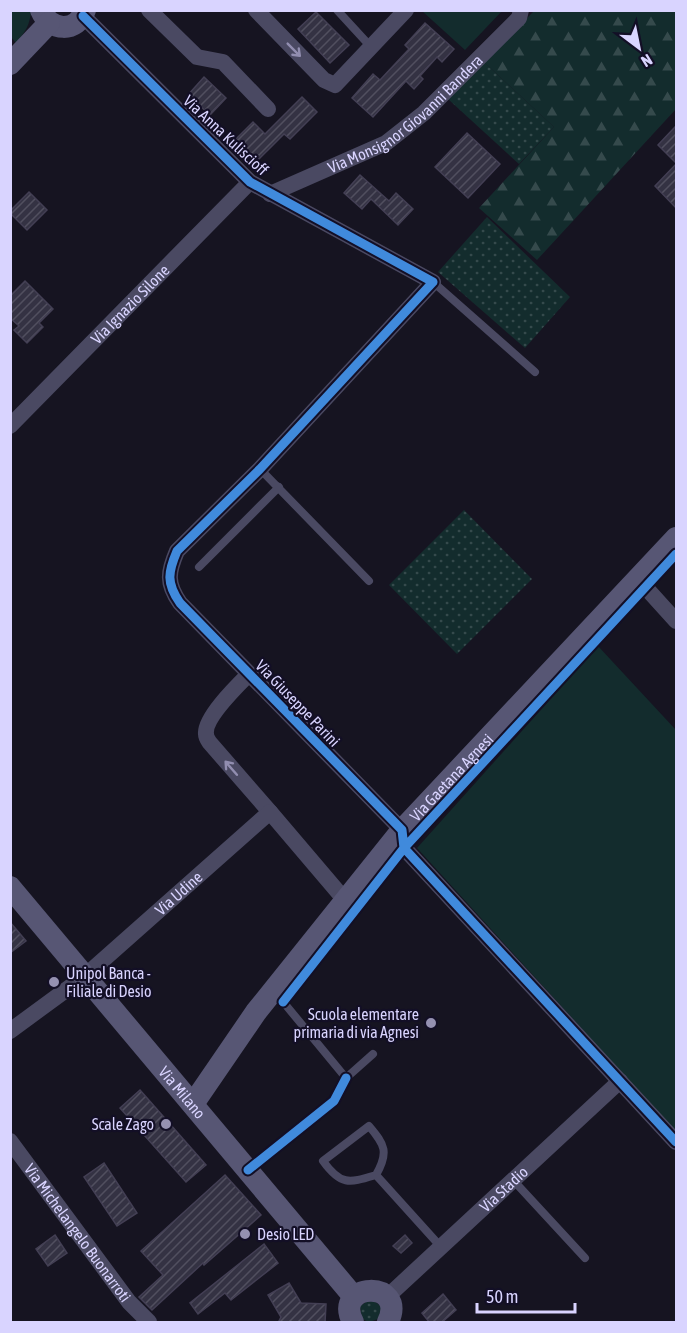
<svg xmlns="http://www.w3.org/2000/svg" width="687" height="1333" font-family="'Asap Condensed',sans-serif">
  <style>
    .grass { fill: url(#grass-dots) }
    .forest { fill: url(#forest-firs) }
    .garden { fill: #132c2d }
    .building { fill: url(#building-hatch); stroke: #433f54; stroke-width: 1.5 }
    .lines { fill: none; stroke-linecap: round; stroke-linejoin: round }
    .lane { stroke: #4a4962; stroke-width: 8 }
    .street { stroke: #4a4962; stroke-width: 16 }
    .secondary { stroke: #575674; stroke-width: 22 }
    .cycleway-casing { stroke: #130f26; stroke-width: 13 }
    .cycleway { stroke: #408adc; stroke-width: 9 }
    .oneway { stroke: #928eb0 }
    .poi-dot { fill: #9591b1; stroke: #130f26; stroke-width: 2 }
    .labels { text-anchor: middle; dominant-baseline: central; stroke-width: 4.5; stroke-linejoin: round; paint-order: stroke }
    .street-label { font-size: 16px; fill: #d9d4ff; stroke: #130f26 }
    .poi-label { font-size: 16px; fill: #d9d4ff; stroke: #130f26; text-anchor: start }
  </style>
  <defs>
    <pattern id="grass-dots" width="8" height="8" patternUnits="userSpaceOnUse" patternTransform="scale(1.5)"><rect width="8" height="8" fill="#132c2d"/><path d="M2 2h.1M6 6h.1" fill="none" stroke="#354a4c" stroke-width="1.8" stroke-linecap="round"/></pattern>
    <pattern id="forest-firs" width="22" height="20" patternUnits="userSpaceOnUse" patternTransform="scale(1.5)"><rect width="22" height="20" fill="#132c2d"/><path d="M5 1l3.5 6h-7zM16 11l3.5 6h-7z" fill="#354a4c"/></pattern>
    <pattern id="building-hatch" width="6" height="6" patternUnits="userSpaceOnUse" patternTransform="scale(1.5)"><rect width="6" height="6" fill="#343243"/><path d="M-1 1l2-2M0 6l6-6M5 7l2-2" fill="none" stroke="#514f5f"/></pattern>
  </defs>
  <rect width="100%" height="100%" fill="#161421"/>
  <path class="grass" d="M484,62L554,127L519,164L448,99Z
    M487,217L570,297L525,348L438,272Z
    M464,510L532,579L457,654L389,585Z
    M371,1299L382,1307L378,1319L369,1322L362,1319L360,1306Z"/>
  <path class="forest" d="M534,11H676V109L537,260L479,208L554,127L484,62Z"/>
  <path class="garden" d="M10,11H31C30,25 25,32 16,43L11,37Z
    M502,11L465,50L422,11V10Z
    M598,646L676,730V1132L417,848Z"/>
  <path class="building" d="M316,12L349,45L330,63L298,29Z
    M425,23L454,49L442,62L437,57L420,76L423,79L414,89L406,81L373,117L352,98L373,74L380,80L409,49L405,45Z
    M204,77L226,98L210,115L188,95Z
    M302,97L317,112L290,139L284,134L256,162L235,140L253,122L265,134Z
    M676,126V163L658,145Z
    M467,133L500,164L468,198L435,167Z
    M676,164V208L655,186Z
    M360,175L389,201L396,193L413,209L398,225L371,199L362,209L344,193Z
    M29,192L47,210L27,230L10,213V211Z
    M25,281L53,309L39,323L43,327L27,343L14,330L19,326L10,318V296Z
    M10,922L26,941L10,953Z
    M140,1090L206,1165L186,1182L120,1108Z
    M104,1163L137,1213L117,1226L84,1177Z
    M225,1175L261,1215L204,1265L203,1263L152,1310L139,1297L163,1275L141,1251Z
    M55,1235L67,1253L48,1266L36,1249Z
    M405,1235L412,1243L401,1253L393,1246Z
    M264,1244L278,1263L231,1300L225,1293L198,1314L190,1303Z
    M289,1283L301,1303L326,1304L325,1323H278L281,1317L268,1295Z
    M443,1294L456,1310L441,1323H430L422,1313Z"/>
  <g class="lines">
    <path class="lane" d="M337,10L371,47
      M433,282L535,372
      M260,469L369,581
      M199,567L279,487
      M275,992L346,1078L373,1054
      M376,1175C349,1183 341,1186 323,1161L369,1126C385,1145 389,1152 376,1175L441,1247
      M513,1180L585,1258"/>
    <g class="street">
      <path d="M149,10L197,57L223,62L268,109"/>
      <path d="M256,10L324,80L335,85L406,10"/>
      <path d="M83,16L250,182L433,282L260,469L177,551C168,572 166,583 180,603L402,830L404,848L676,1142"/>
      <path id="s1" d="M270,194L386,143L424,113L519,18L521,10"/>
      <path id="s2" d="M10,426L250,182"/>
      <path d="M638,579L676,621"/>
      <path d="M249,674C238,685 204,718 206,734C206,738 208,740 210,743L270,812"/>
      <path id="s3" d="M10,1031L85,976L270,812L344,899"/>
      <path id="s4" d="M10,1141L129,1302L149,1322"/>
      <path id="s5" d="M387,1297L620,1081"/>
    </g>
    <g class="secondary">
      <path d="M41,10C50,32 77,33 85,10"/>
      <path d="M10,64L49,23"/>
      <path id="s6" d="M10,887L354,1297"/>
      <path id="s7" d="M193,1104L256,1012L402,830L676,538"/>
      <path d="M353,1322C332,1282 408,1279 388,1322"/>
    </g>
    <g class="cycleway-casing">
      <path id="cycleway" d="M83,16L250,182L433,282L260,469L177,551C168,572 166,583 180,603L402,830L404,848L676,1142
        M283,1002L404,848L676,554
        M248,1170L334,1101L346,1078"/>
    </g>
    <use href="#cycleway" class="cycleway"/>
  </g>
  <defs><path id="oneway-shaft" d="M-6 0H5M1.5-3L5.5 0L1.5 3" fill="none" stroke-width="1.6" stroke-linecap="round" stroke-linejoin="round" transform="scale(1.5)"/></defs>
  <g class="oneway">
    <use href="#oneway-shaft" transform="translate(294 50) rotate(45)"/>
    <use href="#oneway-shaft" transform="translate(231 768) rotate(-131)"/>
  </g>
  <g class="poi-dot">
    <circle cx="54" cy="982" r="6"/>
    <circle cx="431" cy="1023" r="6"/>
    <circle cx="166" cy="1124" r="6"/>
    <circle cx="245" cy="1234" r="6"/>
  </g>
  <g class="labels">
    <g class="street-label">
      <text stroke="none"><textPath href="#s1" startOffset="159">Via Monsignor Giovanni Bandera</textPath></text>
      <text transform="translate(226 135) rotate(43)">Via Anna Kuliscioff</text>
      <text stroke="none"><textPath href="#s2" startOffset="171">Via Ignazio Silone</textPath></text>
      <text transform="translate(298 703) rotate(46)">Via Giuseppe Parini</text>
      <text stroke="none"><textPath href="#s7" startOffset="417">Via Gaetana Agnesi</textPath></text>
      <text stroke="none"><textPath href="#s3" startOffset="218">Via Udine</textPath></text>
      <text stroke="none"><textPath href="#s6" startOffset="268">Via Milano</textPath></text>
      <text stroke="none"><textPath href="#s5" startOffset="159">Via Stadio</textPath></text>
      <text stroke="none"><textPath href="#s4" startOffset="114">Via Michelangelo Buonarroti</textPath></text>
    </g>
    <g class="poi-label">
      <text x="66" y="973">Unipol Banca -<tspan x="66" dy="18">Filiale di Desio</tspan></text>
      <text x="419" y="1014" text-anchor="end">Scuola elementare<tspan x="419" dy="18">primaria di via Agnesi</tspan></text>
      <text x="154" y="1124" text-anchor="end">Scale Zago</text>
      <text x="257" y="1234">Desio LED</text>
    </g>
  </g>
  <rect width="687" height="1333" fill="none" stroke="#d9d4ff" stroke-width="24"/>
  <g transform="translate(639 48) rotate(148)" stroke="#130f26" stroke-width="4.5" paint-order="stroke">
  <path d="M0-4.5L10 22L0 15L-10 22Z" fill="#d9d4ff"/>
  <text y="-9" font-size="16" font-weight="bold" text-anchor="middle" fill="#d9d4ff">N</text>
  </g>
  <path d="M477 1303v9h98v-9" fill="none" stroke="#d9d4ff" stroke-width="3"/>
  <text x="486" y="1303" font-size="18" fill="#d9d4ff" stroke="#130f26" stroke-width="4.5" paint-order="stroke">50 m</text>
</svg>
